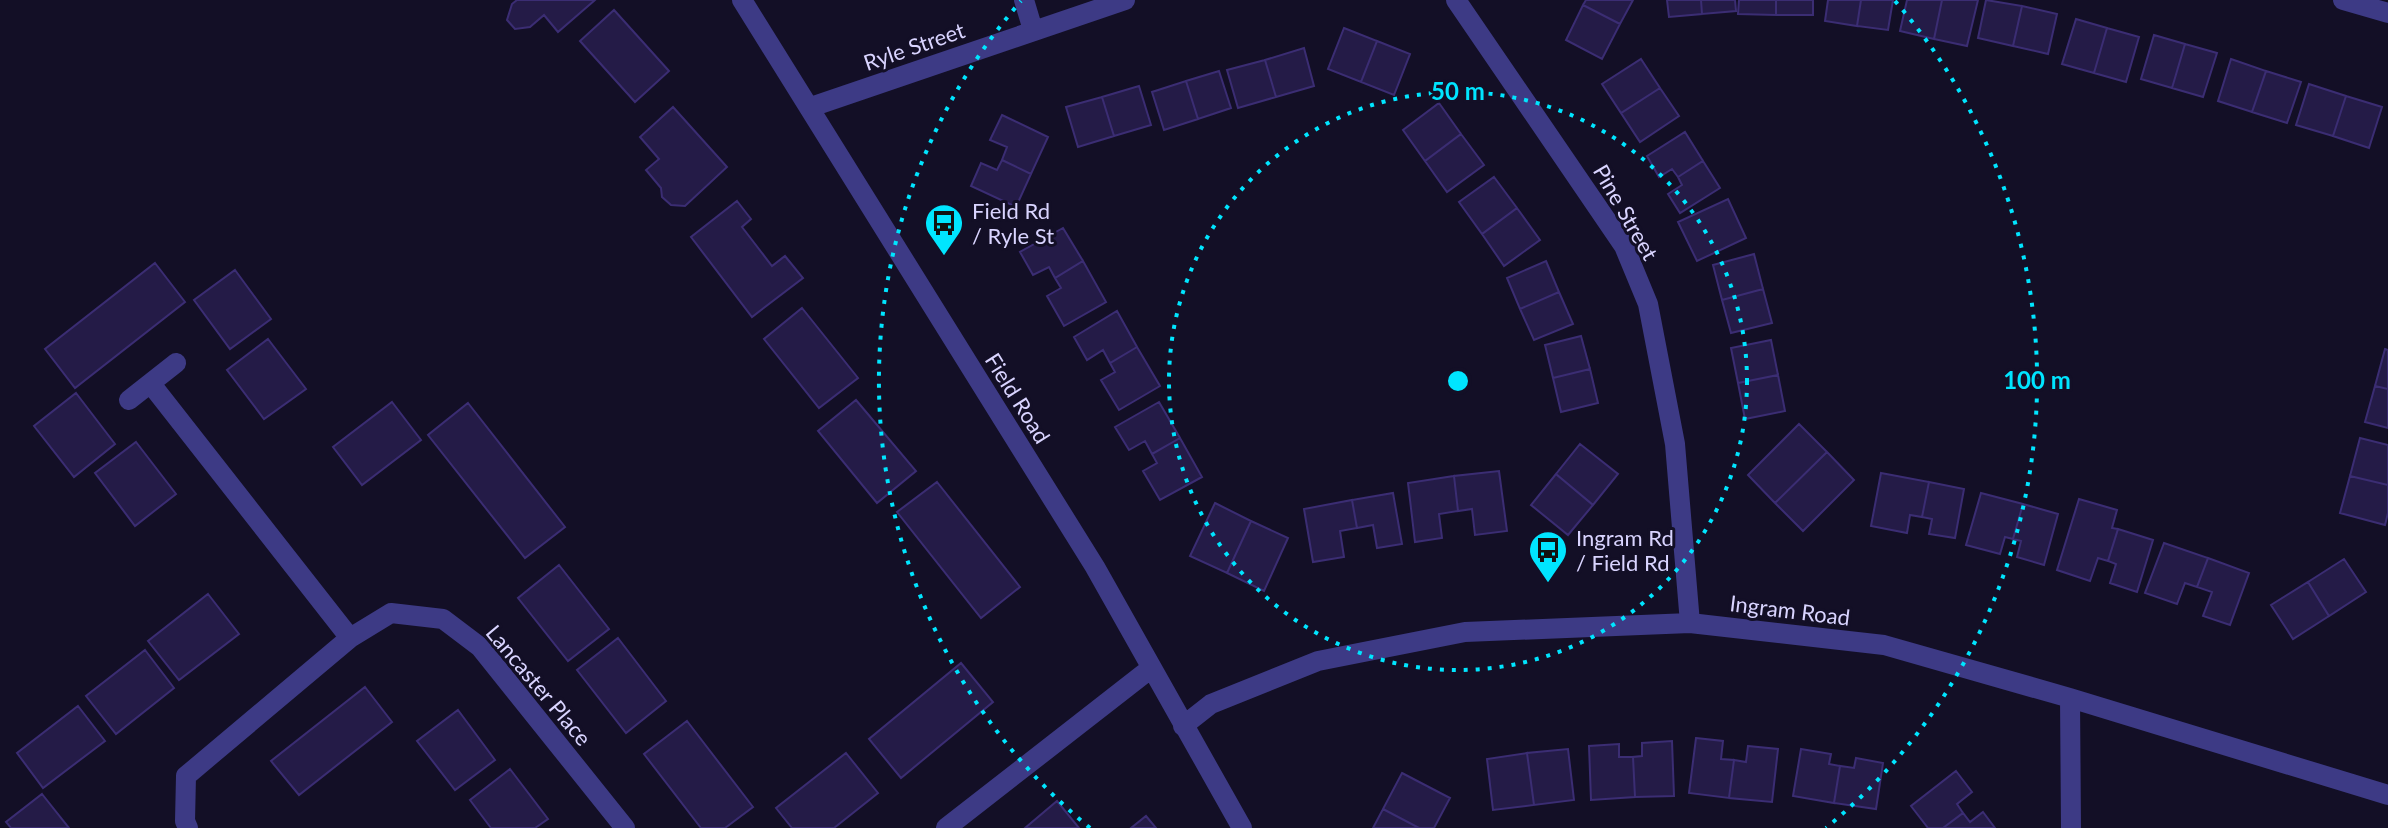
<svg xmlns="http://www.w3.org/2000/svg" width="2388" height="828" font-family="Lato,sans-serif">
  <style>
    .building { fill: #241b47; stroke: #3b2d73; stroke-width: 2 }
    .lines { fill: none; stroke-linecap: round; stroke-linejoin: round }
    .minor { stroke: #3d3a85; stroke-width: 20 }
    .ring { fill: none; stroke: #00e5ff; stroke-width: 4; stroke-dasharray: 4 8 }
    .labels { text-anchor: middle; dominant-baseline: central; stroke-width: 6; stroke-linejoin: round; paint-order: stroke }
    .street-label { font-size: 22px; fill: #d9d4ff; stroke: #130f26 }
    .poi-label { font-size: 22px; fill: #d9d4ff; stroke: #130f26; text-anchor: start }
    .centre { fill: #00e5ff; stroke: #130f26; stroke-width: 4 }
    .ring-label { font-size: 24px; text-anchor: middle; font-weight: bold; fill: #00e5ff; stroke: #130f26; stroke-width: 6; stroke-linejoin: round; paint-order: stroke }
  </style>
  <rect width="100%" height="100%" fill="#130f26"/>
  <path class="building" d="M517,0H595L558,32L544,15L530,27L515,29L507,20L512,4Z
    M1586,0H1633L1620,24L1583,5Z
    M1667,0H1701L1702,14L1669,17Z
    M1701,0H1735L1736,11L1702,14Z
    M1739,0H1776V15L1738,14Z
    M1776,0H1813V15H1776Z
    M1828,0H1861L1857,26L1825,21Z
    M1861,0H1893L1888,30L1857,26Z
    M1907,0H1942L1934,39L1900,31Z
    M1942,0H1978L1967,46L1934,39Z
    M1986,0L2022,6L2013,46L1978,38Z
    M1583,5L1620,24L1602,59L1566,40Z
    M2022,6L2057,14L2048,54L2013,46Z
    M614,10L669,71L635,102L580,41Z
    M2076,19L2107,28L2094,73L2062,64Z
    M1344,28L1377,41L1361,82L1328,69Z
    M2107,28L2139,37L2126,82L2094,73Z
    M2154,35L2185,44L2172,88L2141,79Z
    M1377,41L1410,54L1394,95L1361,82Z
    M2185,44L2217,53L2203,97L2172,88Z
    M1304,48L1314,86L1276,97L1265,60Z
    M1641,59L1660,88L1621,113L1602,84Z
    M2231,59L2266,71L2252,112L2218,101Z
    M1265,60L1276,97L1238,108L1227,70Z
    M1219,71L1231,108L1198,119L1186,81Z
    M2266,71L2301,82L2287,123L2252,112Z
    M1186,81L1198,119L1164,130L1152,92Z
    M2309,84L2346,96L2333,136L2296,125Z
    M1139,86L1151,125L1114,136L1102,97Z
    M1660,88L1679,116L1640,142L1621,113Z
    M2346,96L2382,107L2369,148L2333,136Z
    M1102,97L1114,136L1078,147L1066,107Z
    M1439,103L1461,134L1425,161L1403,130Z
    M673,107L727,167L685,206L671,205L662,197L661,188L646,170L659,159L640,137Z
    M1002,115L1048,137L1031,174L1002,160L1007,147L990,140Z
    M1685,132L1703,161L1678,177L1672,169L1659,177L1647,156Z
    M1461,134L1484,165L1447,192L1425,161Z
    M1002,160L1031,174L1016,207L971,186L981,163L997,170Z
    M1703,161L1720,188L1680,213L1668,194L1682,185L1678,177Z
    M1494,177L1517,208L1482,234L1459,202Z
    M1728,199L1746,238L1697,261L1678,222Z
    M737,201L751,219L742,227L772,266L785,256L803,278L752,317L691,237Z
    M1517,208L1540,240L1504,266L1482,234Z
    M1063,228L1083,261L1055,278L1049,267L1033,275L1020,252Z
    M1754,254L1763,289L1722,300L1713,265Z
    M1083,261L1106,302L1064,326L1047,296L1061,288L1055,278Z
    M1546,261L1559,292L1520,309L1507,278Z
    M155,263L185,302L75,388L45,349Z
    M235,270L271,319L230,349L194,300Z
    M1763,289L1772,323L1731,333L1722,300Z
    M1559,292L1573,324L1534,340L1520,309Z
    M802,308L858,378L819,408L764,339Z
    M1117,311L1137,347L1110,363L1103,350L1087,360L1074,337Z
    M1581,336L1590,369L1553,378L1545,345Z
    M268,339L306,389L264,419L227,370Z
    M1771,340L1778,375L1738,383L1731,348Z
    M1137,347L1160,386L1119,410L1101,380L1115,372L1110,363Z
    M2385,349L2388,350V389L2375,386Z
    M1590,369L1598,403L1561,412L1553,378Z
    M1778,375L1785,411L1745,419L1738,383Z
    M2375,386L2388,389V428L2365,422Z
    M76,393L115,444L74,477L34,426Z
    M856,400L916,471L877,503L818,431Z
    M392,402L421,440L362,485L333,447Z
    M1159,402L1180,438L1152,454L1145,441L1129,450L1115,427Z
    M468,403L565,527L525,558L428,435Z
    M1799,424L1827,452L1775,503L1748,475Z
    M1180,438L1202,477L1160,500L1143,471L1157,463L1152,454Z
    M2360,438L2388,445V485L2350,476Z
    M136,442L176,494L135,526L95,473Z
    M1580,444L1618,474L1593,505L1556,474Z
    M1827,452L1854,480L1803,531L1775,503Z
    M1499,471L1507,531L1475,535L1472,509L1458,511L1454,476Z
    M1881,473L1929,482L1922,517L1910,515L1907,533L1871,526Z
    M1556,474L1593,505L1568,535L1531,505Z
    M1454,476L1458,511L1439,514L1442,538L1415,542L1408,483Z
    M2350,476L2388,485V513L2385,525L2340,513Z
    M937,482L1020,587L981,618L897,512Z
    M1929,482L1964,489L1955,538L1929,534L1932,519L1922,517Z
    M1393,493L1402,544L1377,548L1373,525L1357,528L1352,500Z
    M1981,493L2023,504L2013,539L2005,537L2000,554L1966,545Z
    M2079,499L2117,510L2112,528L2118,529L2108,561L2098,558L2090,581L2057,570Z
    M1352,500L1357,528L1340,531L1344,557L1313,562L1304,509Z
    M1215,503L1251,521L1227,573L1190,556Z
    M2023,504L2058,514L2044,565L2017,557L2021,541L2013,539Z
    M1251,521L1288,538L1264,591L1227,573Z
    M2118,529L2153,540L2137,592L2110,583L2116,564L2108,561Z
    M2164,543L2208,558L2197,587L2185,583L2177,604L2145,593Z
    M2208,558L2249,573L2230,625L2203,616L2212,592L2197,587Z
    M2344,559L2366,592L2329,616L2308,582Z
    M559,565L609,629L568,661L518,598Z
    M2308,582L2329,616L2293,639L2271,605Z
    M208,594L239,634L179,680L148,641Z
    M618,638L666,701L626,733L577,670Z
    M145,650L174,688L116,734L86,696Z
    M961,663L993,702L901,778L869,739Z
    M365,687L392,722L299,795L271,761Z
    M78,706L105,741L43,788L17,753Z
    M458,710L495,760L455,790L417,741Z
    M687,721L753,807L725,828H701L644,754Z
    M1696,738L1723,741L1721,759L1734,760L1729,798L1689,793Z
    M1672,741L1674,796L1635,797L1633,757L1642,756V743Z
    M1619,744V757H1633L1635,797L1591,800L1589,746Z
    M1748,746L1778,749L1772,802L1729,798L1734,760L1746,762Z
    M1568,749L1574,800L1534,805L1527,753Z
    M1801,749L1831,754L1829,764L1840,766L1834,803L1793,796Z
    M846,753L878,793L834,828H792L776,808Z
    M1527,753L1534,805L1493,810L1487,759Z
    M1856,758L1883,763L1876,809L1834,803L1840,766L1854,768Z
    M510,769L548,819L535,828H491L470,800Z
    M1956,771L1972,792L1957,804L1963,813L1943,828H1928L1911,806Z
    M1402,773L1450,798L1434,828H1419L1383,809Z
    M42,794L69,828H11L6,822Z
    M1057,801L1079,828H1025Z
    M1383,809L1419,828H1373Z
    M1983,812L1995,828H1943L1963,813L1970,822Z
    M1146,816L1156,828H1131Z"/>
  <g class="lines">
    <path class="minor" d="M742,0L1095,567L1242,828
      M1024,0L1033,30
      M1456,0L1624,246L1648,304L1675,444L1690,623
      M2343,0L2388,13
      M811,107L1125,0
      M151,384L350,638
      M129,400L176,363
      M2070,698L2071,828
      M1183,726L1211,704L1318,661L1465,632L1690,623L1884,645L2070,698L2388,795
      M188,828L185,821L186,776L350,638L391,613L443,619L480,647L625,828
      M946,828L1150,669"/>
  </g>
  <g class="ring">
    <circle cx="1458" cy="381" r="289"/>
    <path d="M1090 828A579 579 0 0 1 1021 1M1895 1A579 579 0 0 1 1826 828"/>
  </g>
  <defs>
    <g id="bus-pin" transform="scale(2)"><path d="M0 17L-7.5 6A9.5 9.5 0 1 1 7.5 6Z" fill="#00e5ff" stroke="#130f26"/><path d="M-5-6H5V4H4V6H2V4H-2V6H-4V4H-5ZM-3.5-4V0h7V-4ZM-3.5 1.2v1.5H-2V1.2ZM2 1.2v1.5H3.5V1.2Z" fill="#111"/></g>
  </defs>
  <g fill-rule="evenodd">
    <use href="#bus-pin" x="944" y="223"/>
    <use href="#bus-pin" x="1548" y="550"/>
  </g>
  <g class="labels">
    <g class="street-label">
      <text transform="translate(914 46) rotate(-19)">Ryle Street</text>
      <text transform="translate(1626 212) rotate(60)">Pine Street</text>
      <text transform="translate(1018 398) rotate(58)">Field Road</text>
      <text transform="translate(1790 610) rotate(7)">Ingram Road</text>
      <text transform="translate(539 685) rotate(50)">Lancaster Place</text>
    </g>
    <g class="poi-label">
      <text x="972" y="210">Field Rd<tspan x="972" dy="25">/ Ryle St</tspan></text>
      <text x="1576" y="537">Ingram Rd<tspan x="1576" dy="25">/ Field Rd</tspan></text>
    </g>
  </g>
  <circle cx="1458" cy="381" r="12" class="centre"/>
  <g class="ring-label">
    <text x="1458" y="100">50 m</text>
    <text x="2037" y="389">100 m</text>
  </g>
</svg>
